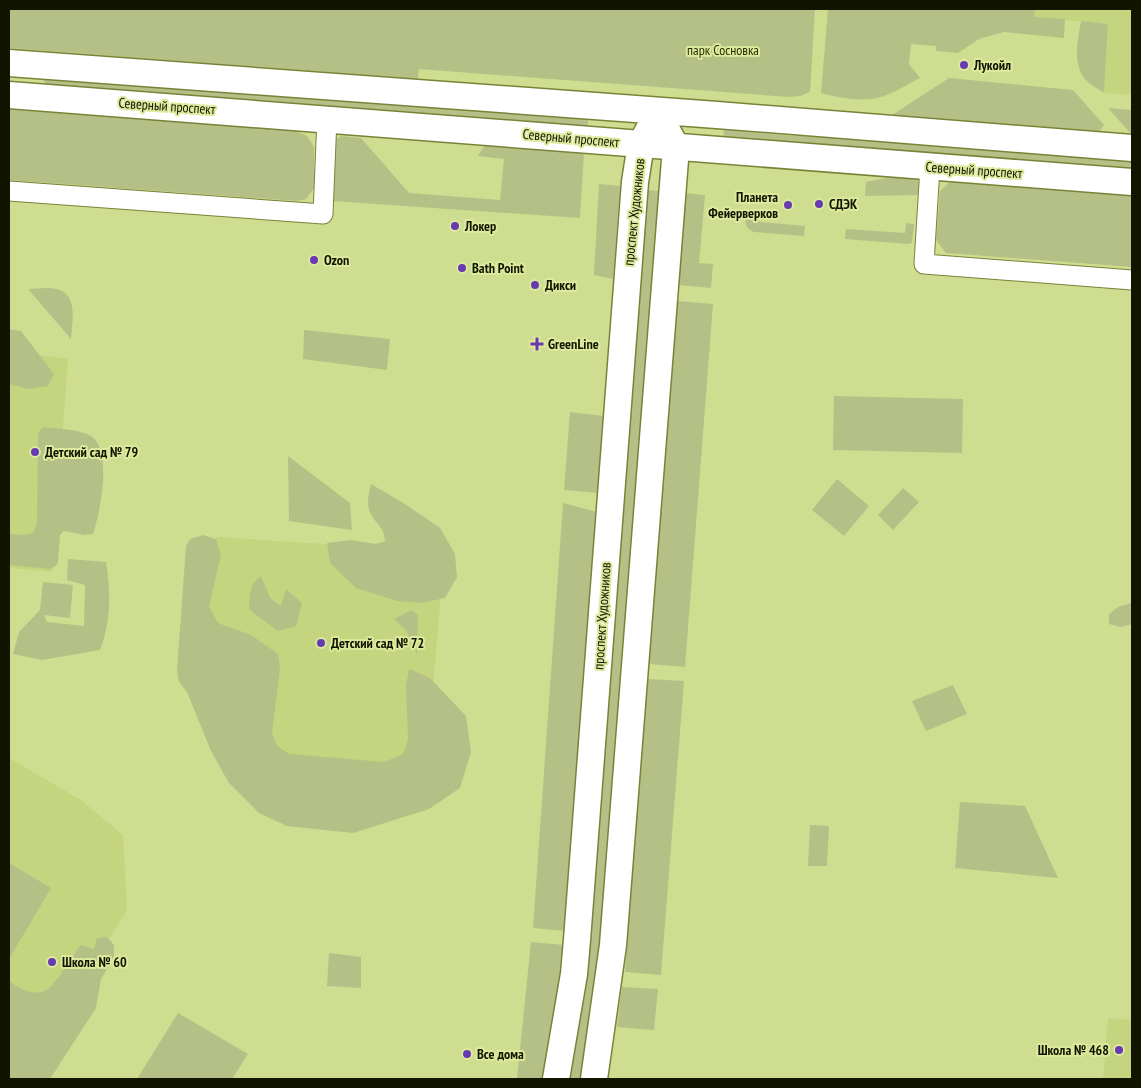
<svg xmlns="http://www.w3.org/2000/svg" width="1141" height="1088" font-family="'PT Sans Narrow',sans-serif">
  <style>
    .built { fill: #c5d47e }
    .green { fill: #b5c087 }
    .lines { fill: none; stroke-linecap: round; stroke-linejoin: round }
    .street-casing { stroke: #788338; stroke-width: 21 }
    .secondary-casing { stroke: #788338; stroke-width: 29 }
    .street { stroke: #fff; stroke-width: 19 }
    .secondary { stroke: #fff; stroke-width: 26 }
    .poi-dot { fill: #683ab1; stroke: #dcea9d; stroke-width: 2 }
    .labels { text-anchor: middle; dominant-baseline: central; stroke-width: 4; stroke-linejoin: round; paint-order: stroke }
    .park-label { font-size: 14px; fill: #292f00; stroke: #dcea9d }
    .poi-label { font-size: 14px; font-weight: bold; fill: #111500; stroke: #dcea9d; text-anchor: start }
    .street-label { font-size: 14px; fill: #111500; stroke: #dcea9d }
  </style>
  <rect width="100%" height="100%" fill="#cfdd90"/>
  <path class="built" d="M1035,9H1132V95L1104,93L1108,24L1034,17Z
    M9,351L68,359L52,572L9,568Z
    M216,537L386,548L441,595L422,810L255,799L201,692Z
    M9,758L81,800L123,835L127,910L62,1014L9,1079Z
    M1108,1018L1132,1020V1079H1103Z"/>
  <path class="green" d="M9,9H815L810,92L800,96L789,97L419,69L418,79L9,48Z
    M828,9H1035L1034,17L1065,19L1064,38L1004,32L979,39L958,53L936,51V46L911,44L909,64L920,78C908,84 896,92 884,96C865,103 840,98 821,93Z
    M1081,21L1108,24L1104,93C1099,89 1092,86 1088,82C1071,66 1078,40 1081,21Z
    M48,75L588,117V127L48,86L42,79Z
    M949,78L1073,90L1104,125L1099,132L889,117Z
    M1108,108L1132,110V134H1131Z
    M9,109L296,131L307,136L314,147V188L306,199L297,201L9,180Z
    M724,130L794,136L809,133L1132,159V168L723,137Z
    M341,136L361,138L409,193L500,200L504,159L478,156L485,145L584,153L580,218L332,201L331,143Z
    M892,177L917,180L921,184V195L865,196L866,182Z
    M952,180L1132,194V267L946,253L936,240L940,191Z
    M599,184L620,186L613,279L594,275Z
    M647,190L660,191L598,976L582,1079H570L585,975Z
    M685,193L705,195L699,263L713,264L711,288L678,285Z
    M745,211H748L754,220L760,222L805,226L804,236L754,232C744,228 745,221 745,211Z
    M906,223L914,224L912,243L908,244L845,239L846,229L905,233Z
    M28,289C37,289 48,287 56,289C79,294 72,322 71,339Z
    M677,301L713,304L685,667L649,664Z
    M9,329L21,331L54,374L48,386L28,389L9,384Z
    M304,330L390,339L387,370L303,359Z
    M834,396L963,399L962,453L833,450Z
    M570,412L604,416L598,493L564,490Z
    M43,427C58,429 76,429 89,435C114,447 100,513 93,534L84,535L64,531L60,535L58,562L57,565L50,569L9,565V534L21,535L33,533L37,524L38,434Z
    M288,456L350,503L352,530L289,521Z
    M837,479L869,506L844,536L812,510Z
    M371,484L405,504L440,528L455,554L457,577L445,598L421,603L397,601L356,588L330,563L327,543L351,540L376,544L385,541C384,526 376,525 370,512C366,503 369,493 371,484Z
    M903,488L919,502L893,530L878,515Z
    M563,503L597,512L565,931L533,928Z
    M203,535L216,539L221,555L209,606L218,623L251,635L278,654L280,669L272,733L277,746L289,754L384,762L403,754L408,740L406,686L409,669L430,678L466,716L471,752L460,788L429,809L353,833L287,826L259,813L229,783L211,751L187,692L179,682L177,671L186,546L190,539Z
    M68,559L106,562C111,590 111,623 100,650L42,660L13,654L19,632L40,610L43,582L73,585L70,618L44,615L47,622L84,626L85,585L67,580Z
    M261,576L270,598L281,606L286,589L302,603L296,626L278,631L256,615L249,609C250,596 249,584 261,576Z
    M1131,603L1132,604V624L1121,627L1109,624V614L1118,607Z
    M412,610L418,615L417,654L406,630L394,619Z
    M647,679L684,681L661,975L625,972Z
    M953,685L967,714L926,731L912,701Z
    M960,802L1025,806L1058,878L955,868Z
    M810,825L829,826L827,866H808Z
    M9,863L51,888L9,959Z
    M107,937L114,945V957L101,979L96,1008L50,1079H9V981C19,989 37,998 49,988C58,981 73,955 81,945L94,949L97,938Z
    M531,942L564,945L544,1079H517Z
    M329,953L361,957V988L327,986Z
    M622,987L658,989L654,1030L617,1027Z
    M178,1013L248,1054L232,1079H137Z"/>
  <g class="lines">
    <g class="street-casing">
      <path id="street" d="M930,167L924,264L1132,280
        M9,191L323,214L327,118"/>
    </g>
    <g class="secondary-casing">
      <path id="secondary" d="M9,63L717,115L1132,148
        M9,95L1132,182
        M556,1079L574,974L577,940L635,182L641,144L649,129
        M594,1079L613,945L676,147L668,132"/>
    </g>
    <use href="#street" class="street"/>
    <use href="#secondary" class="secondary"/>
  </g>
  <g class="poi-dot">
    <circle cx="964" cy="65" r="5"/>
    <circle cx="819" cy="204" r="5"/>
    <circle cx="788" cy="205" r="5"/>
    <circle cx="455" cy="226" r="5"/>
    <circle cx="314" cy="260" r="5"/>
    <circle cx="462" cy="268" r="5"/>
    <circle cx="535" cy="285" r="5"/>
    <path d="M534.5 336.5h5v5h5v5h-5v5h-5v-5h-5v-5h5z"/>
    <circle cx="35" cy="452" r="5"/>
    <circle cx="321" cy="643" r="5"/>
    <circle cx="52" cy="962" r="5"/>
    <circle cx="1119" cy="1050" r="5"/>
    <circle cx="467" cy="1054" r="5"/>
  </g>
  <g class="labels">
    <g class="park-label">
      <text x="723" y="50">парк Сосновка</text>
    </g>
    <g class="poi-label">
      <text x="974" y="65">Лукойл</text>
      <text x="778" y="197" text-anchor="end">Планета<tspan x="778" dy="16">Фейерверков</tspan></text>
      <text x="829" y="204">СДЭК</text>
      <text x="465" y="226">Локер</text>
      <text x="324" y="260">Ozon</text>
      <text x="472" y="268">Bath Point</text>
      <text x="545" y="285">Дикси</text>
      <text x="548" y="344">GreenLine</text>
      <text x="45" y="452">Детский сад № 79</text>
      <text x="331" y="643">Детский сад № 72</text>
      <text x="62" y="962">Школа № 60</text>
      <text x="1109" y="1050" text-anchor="end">Школа № 468</text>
      <text x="477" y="1054">Все дома</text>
    </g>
    <g class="street-label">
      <text transform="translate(167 106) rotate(4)">Северный проспект</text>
      <text transform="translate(571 138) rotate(5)">Северный проспект</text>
      <text transform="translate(974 170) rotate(4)">Северный проспект</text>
      <text transform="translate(634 212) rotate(-84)">проспект Художников</text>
      <text transform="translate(602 616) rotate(-86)">проспект Художников</text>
    </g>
  </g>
  <rect width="1141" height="1088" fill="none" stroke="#111500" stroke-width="20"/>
</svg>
